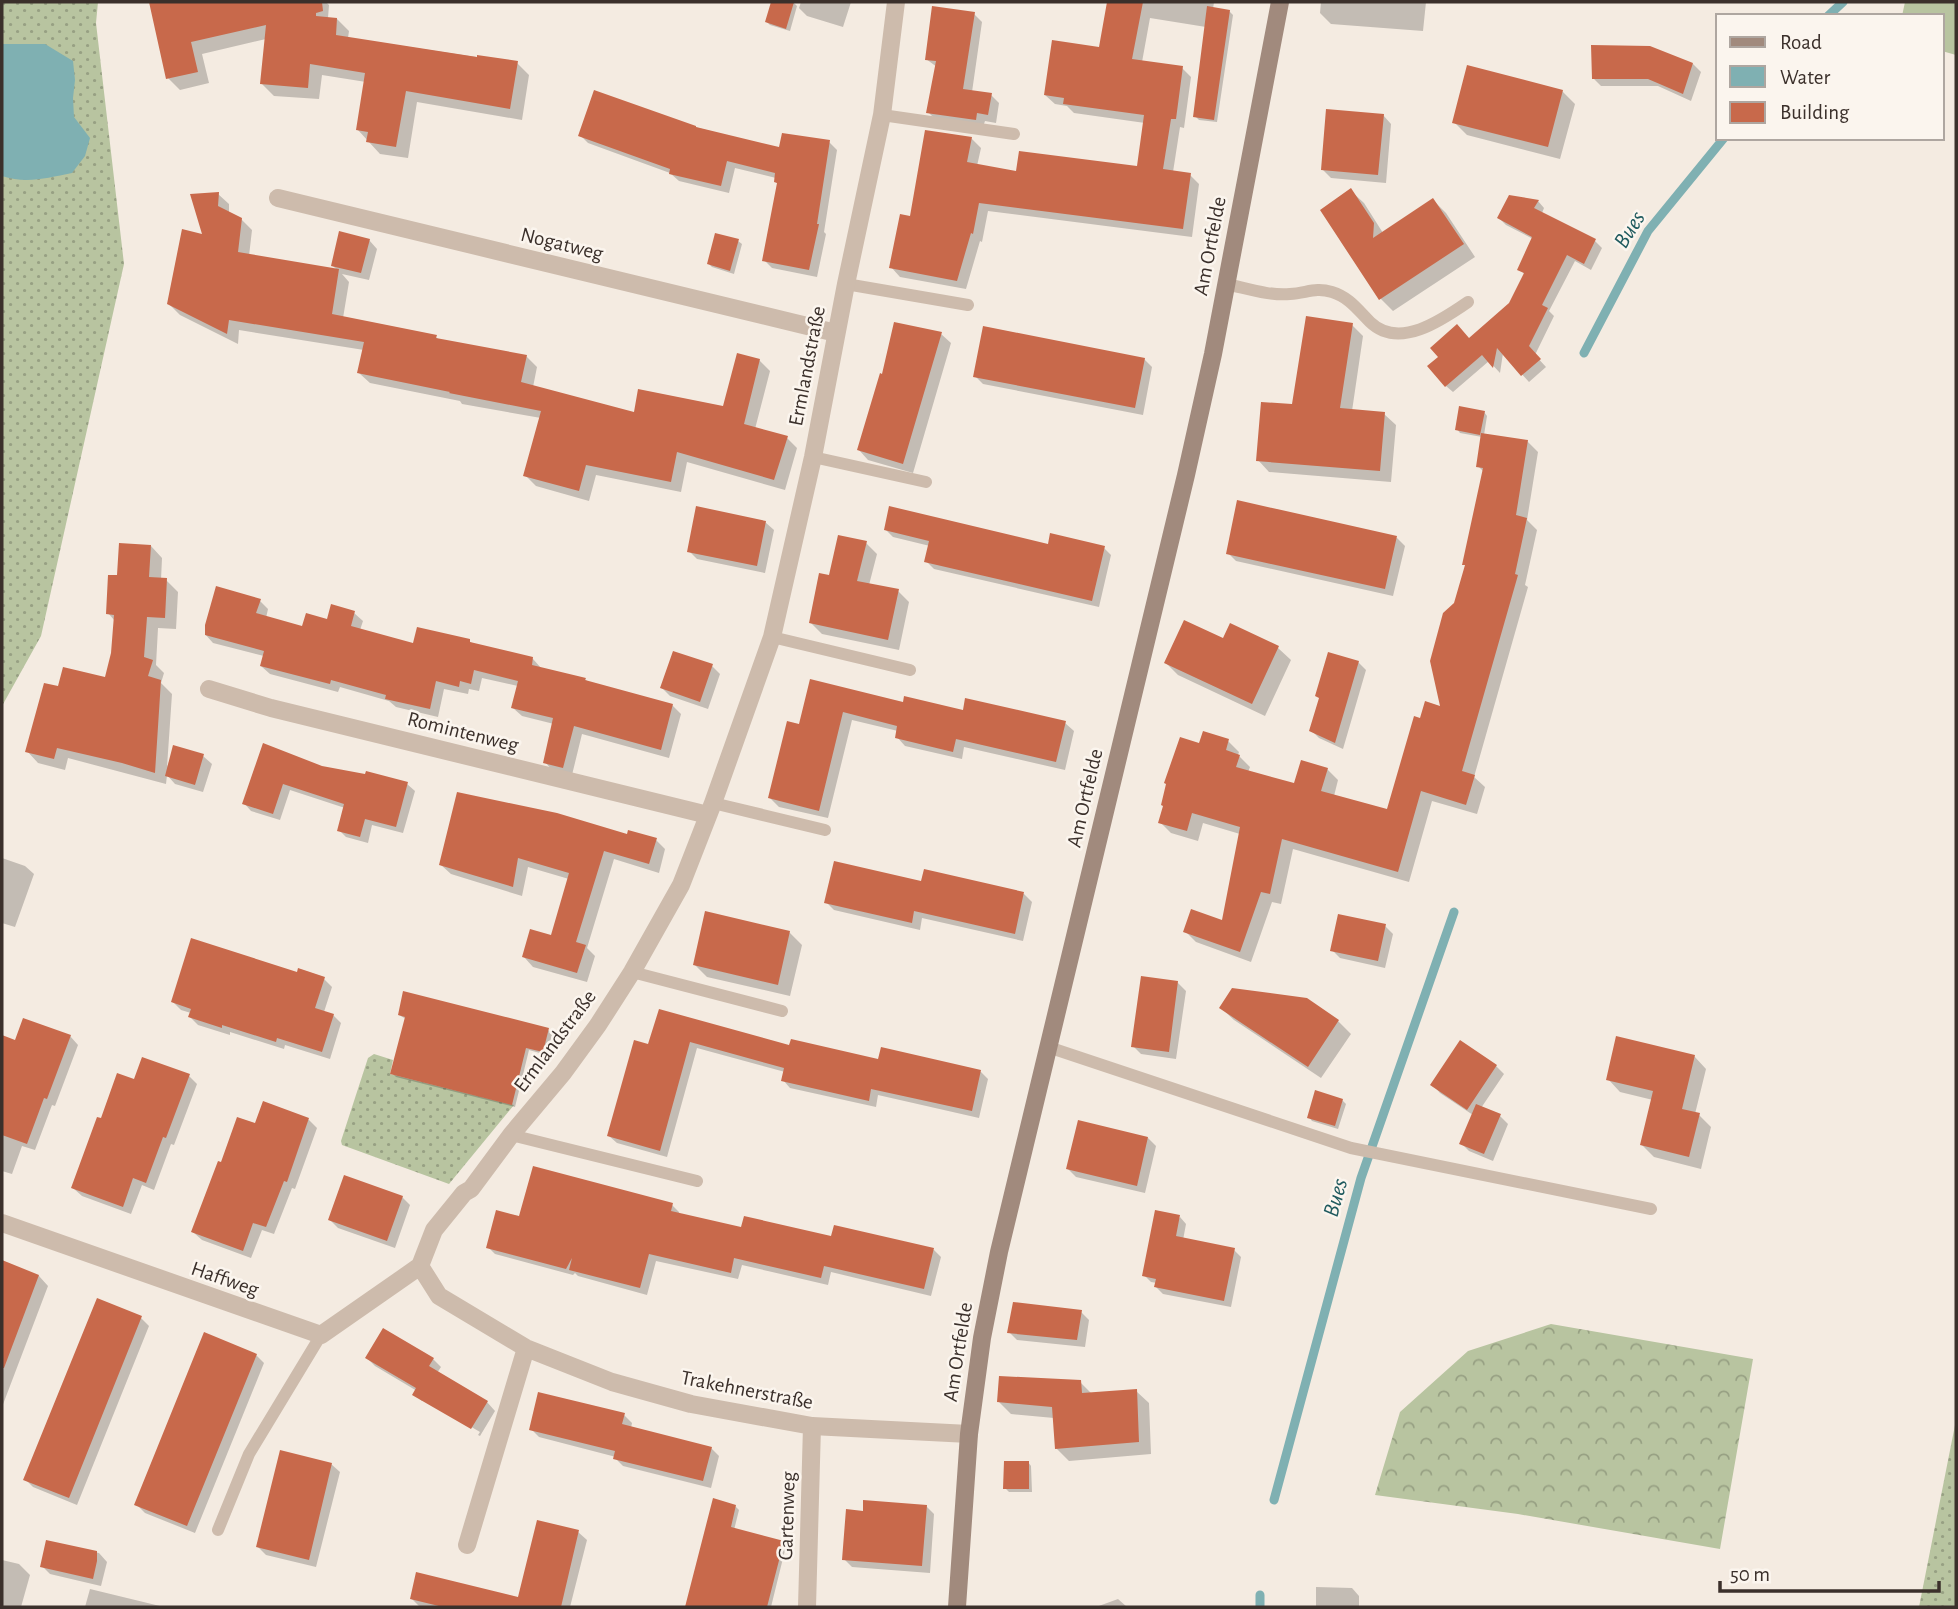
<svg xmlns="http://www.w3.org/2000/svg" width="1958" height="1609" font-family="'Alegreya Sans',sans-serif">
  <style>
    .grass { fill: url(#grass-dots) }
    .forest { fill: url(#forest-crowns) }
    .garden { fill: #b8c4a0 }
    .water { fill: #7fb0b2 }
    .shadow { fill: #0003 }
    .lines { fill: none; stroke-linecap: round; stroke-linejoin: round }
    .stream { stroke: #7fb0b2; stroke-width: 9 }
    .building { fill: #c8694b }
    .lane { stroke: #cdbbac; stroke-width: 12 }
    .street { stroke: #cdbbac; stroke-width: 18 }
    .secondary { stroke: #a18a7d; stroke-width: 18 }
    .labels { text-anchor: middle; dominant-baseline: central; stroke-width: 5; stroke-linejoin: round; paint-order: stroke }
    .street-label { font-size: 21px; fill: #3b302b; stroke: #fbf5ee }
    .water-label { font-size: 23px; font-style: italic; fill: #1f5a5e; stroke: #fbf5ee }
  </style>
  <defs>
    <pattern id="grass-dots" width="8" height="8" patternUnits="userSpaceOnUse" patternTransform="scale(1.75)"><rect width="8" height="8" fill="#b8c4a0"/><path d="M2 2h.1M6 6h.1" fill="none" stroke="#97a083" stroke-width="1.8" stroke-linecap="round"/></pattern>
    <pattern id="forest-crowns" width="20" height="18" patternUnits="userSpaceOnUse" patternTransform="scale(1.75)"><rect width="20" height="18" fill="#b8c4a0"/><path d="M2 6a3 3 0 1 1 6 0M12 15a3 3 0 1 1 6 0" fill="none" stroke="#97a083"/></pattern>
  </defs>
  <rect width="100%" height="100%" fill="#f4ebe1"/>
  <path class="grass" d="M2,2H98L96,23L124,264L41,636L2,706Z
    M374,1054L393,1060L390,1074L514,1105L449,1184L342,1145L341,1141L368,1058Z
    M1956,1420V1607H1919Z"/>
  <path class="forest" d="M1551,1324L1753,1359L1720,1549L1518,1514L1375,1495L1400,1412L1468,1351Z"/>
  <path class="garden" d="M1905,2H1956V55L1942,51V16H1902Z"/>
  <path class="water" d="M2,44H45L73,61L75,80L73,98L74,117L90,138L85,156L72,173C47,178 26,184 2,176Z"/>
  <path class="shadow" d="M150,2H326L329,5L328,18L337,19L349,31L348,38L517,63L529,75L522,120L417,102L408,158L380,154L358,130L366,82L322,75L319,99L274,96L262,84L266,39L202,54L209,83L180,90L168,78Z
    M772,2H793L799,8L801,2H851L843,27L807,16L797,6L790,31L770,25L767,22Z
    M1108,2H1214L1213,9L1229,11L1233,15L1217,122L1199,120L1195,116L1206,27L1150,18L1142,62L1182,68L1191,77L1184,128L1180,127L1173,172L1190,175L1199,184L1192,237L988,211L982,242L980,241L966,289L900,277L891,267L912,218L971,138L981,148L977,166L1018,173L1138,168L1145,123L1074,113L1067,106L1055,104L1045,95L1100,49Z
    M1321,2H1426L1423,31L1331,24L1320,13Z
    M974,14L982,22L972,92L991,95L999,103L996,123L985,121L983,127L936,120L928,112L937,67L926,59Z
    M1693,64L1701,72L1691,101L1658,86H1601L1593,78Z
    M1562,91L1575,104L1560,159L1467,135L1454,122Z
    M1383,115L1391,124L1386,183L1331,178L1323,170Z
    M695,127L781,150L829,142L837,150L824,232L826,234L817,277L772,268L764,260L778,184L776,182V178L735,168L729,193L679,181L670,173L588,143L580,135Z
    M1351,191L1364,203L1383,233L1433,200L1446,213L1475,257L1393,311L1381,299Z
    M218,194L229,204V213L241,219L252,230L249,256L338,271L333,266L369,240L377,249L369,280L342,274L349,282L343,318L436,337L439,340L526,356L537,367L533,387L635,414L725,408L759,360L770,371L755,429L787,438L797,448L785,490L687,462L681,492L596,475L589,501L536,486L525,475L541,418L462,404L460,401L370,383L359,373L364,350L239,330L238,344L180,315L169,304L204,237Z
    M1538,201L1544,208L1542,213L1595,241L1602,248L1591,270L1575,261L1549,311L1554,316L1535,355L1546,367L1529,382L1503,353L1500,373L1489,361L1453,392L1446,386L1469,340L1511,304L1525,275L1520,269L1533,239L1506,225L1499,218Z
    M738,241L742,244L734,274L712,267L709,264Z
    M1352,325L1363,336L1352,411L1384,414L1396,425L1391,482L1269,472L1258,460Z
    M941,334L951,343L913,473L868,460L859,450Z
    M1144,359L1152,367L1143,415L983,384L975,376Z
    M1484,412L1487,416L1484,435L1527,441L1538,452L1527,520L1537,530L1525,585L1528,587L1474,777L1485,787L1477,814L1432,801L1409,882L1293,849L1281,904L1272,902L1251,962L1196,942L1185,931L1224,922L1240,834L1203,823L1198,841L1171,833L1160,822L1201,745L1228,741L1239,752L1238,755L1250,767L1248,772L1295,785L1327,769L1338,780L1334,796L1388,812L1421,721L1442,709L1455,604L1467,566L1484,472L1478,466L1482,437L1460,433L1457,429Z
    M765,522L774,530L765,573L697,559L689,551Z
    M886,530L1049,546L1104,548L1111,555L1099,607L934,569L926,561L930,546L893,537Z
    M1397,538L1405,546L1393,596L1236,561L1228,553Z
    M866,543L877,554L869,585L898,591L909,602L899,650L822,634L811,623L831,577Z
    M151,546L162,558L161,580H166L178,592L176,629L158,628L156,665L164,673L161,683L172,694L167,767L175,747L203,756L212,764L203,792L175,784L167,775L166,784L68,758L65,770L38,763L27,751L59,689L106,679L113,654L115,621L108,613L118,577Z
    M260,601L268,609L266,618L303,628L354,613L363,621L360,630L414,646L469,641L473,644L533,659L541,668L585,679L588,682L672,705L681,714L669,758L582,734L572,775L553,771L545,762L554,724L522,716L513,708L518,686L482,678L479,691L469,689L468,694L444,689L438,717L396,707L389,701L340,687L338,692L270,674L261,666L264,656L213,643L205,634L207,621Z
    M1230,625L1278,648L1291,660L1265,716L1178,675L1166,663L1223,640Z
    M1358,662L1366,670L1343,749L1319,738L1311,730Z
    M712,666L720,674L708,709L670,696L662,688Z
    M812,681L904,704L1065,723L1074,731L1065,770L964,747L962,759L905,746L897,737L898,731L852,720L828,818L779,807L770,798L800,726Z
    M264,745L322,767L407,784L415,791L403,833L372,825L368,843L346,837L339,830L345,808L290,790L280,820L251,811L244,803Z
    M656,840L665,849L659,873L614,859L587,948L595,956L587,982L533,967L524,957L552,937L569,879L528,867L522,896L451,874L441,865Z
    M2,858L25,866L34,874L15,927L2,923Z
    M923,883L1024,894L1032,902L1023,941L922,918L920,930L834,910L826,902Z
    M1385,926L1393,934L1385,968L1340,958L1332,950Z
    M789,932L802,945L790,996L707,977L695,965Z
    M298,974L324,979L332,987L324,1012L333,1015L341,1023L330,1059L285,1045L284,1049L230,1032V1035L198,1025L190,1017L191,1013L181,1010L173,1002Z
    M1177,982L1186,991L1176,1059L1141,1054L1133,1046Z
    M1221,1008L1338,1021L1351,1034L1321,1078L1234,1020Z
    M660,1011L791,1047L880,1061L981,1072L988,1079L979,1118L878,1095L876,1107L790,1088L783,1080L785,1072L697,1048L667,1157L617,1143L609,1136L650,1046Z
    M399,1015L548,1030L552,1034L547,1055L529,1050L515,1107L396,1077L392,1073L406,1019Z
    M70,1036L78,1045L55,1106L52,1105L35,1150L22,1146L12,1174L2,1171V1037L16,1042Z
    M1694,1056L1706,1069L1695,1114L1699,1115L1711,1127L1701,1169L1654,1157L1642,1145L1653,1100L1620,1092L1608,1079Z
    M1496,1066L1504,1074L1481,1108L1500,1116L1508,1124L1493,1161L1469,1151L1461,1143L1473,1115L1440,1093L1432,1084Z
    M189,1076L197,1084L174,1145L171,1144L154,1190L142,1185L131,1214L82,1196L73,1188L102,1120L135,1081Z
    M1342,1100L1346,1104L1338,1129L1312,1121L1309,1117Z
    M264,1103L309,1120L317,1128L295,1189L292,1188L274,1234L262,1230L251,1258L202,1240L193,1232L222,1164L256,1126Z
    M1148,1138L1156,1146L1145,1193L1076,1177L1068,1169Z
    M402,1197L410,1205L395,1248L338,1228L330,1220Z
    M672,1205L679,1212V1214L743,1229L934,1250L941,1257L931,1296L831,1272L828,1285L742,1265L738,1279L656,1261L647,1295L578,1276L575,1273L573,1275L495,1254L488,1247L521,1218Z
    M1180,1217L1186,1224L1183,1240L1234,1250L1241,1257L1231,1307L1163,1294L1156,1287L1157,1283L1151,1282L1144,1275Z
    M2,1263L39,1276L48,1286L2,1407Z
    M1081,1312L1089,1320L1085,1347L1017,1340L1009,1332Z
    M141,1318L149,1326L77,1505L33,1487L25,1479Z
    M256,1355L264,1363L195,1533L145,1513L137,1505Z
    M367,1358L433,1359L441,1367L437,1373L487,1402L495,1411L480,1436L478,1435L480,1432L422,1398V1401L415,1394L417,1391L375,1366Z
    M1080,1382L1092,1394L1136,1391L1149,1403L1151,1454L1069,1461L1056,1448L1054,1418L1011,1414L999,1402Z
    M624,1415L632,1423L631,1428L711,1448L719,1456L711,1488L623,1466L615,1458L616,1457L539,1437L531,1429Z
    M1028,1462L1031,1466L1032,1492H1009L1005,1488Z
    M331,1464L340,1472L316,1567L266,1555L258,1547Z
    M714,1501L735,1506L739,1510L734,1530L783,1543L786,1546L771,1607H686Z
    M926,1506L934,1514L930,1573L852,1567L844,1559L864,1513Z
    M538,1522L578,1532L587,1540L570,1607H517Z
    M48,1542L99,1553L107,1562L101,1586L50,1574L42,1566Z
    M2,1560L19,1564L30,1575L21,1607H2Z
    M1316,1587L1352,1588L1359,1596V1607H1316Z
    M90,1589L164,1607H85Z
    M412,1599L499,1600L497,1607H424L419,1606Z
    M1118,1599L1127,1607H1096Z"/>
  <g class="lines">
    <path class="stream" d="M1828,16L1843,2
      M1584,353L1648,231L1724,138
      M1274,1500L1361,1178L1454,912
      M1260,1607V1595"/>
  </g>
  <path class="building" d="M149,2H322L323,11L316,13V16L337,18L336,35L477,57V55L518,61L510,109L406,91L396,147L366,142L368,132L356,130L365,73L310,64L308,88L260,84L266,25L191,42L198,72L166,79Z
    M771,2H794L786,29L765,22Z
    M1107,2H1143L1132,59L1183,66L1176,119H1171L1163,169L1191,173L1183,229L979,203L973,234L971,233L957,281L889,268L900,214L910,216L925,130L972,137L967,162L1016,171L1019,151L1137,166L1144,115L1063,104L1064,98L1044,95L1052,40L1099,47Z
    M932,6L975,12L963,89L992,93L988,115L977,113L976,120L926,113L936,61L925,60Z
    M1207,6L1230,10L1214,120L1193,117Z
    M1591,45L1650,46L1693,63L1683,94L1648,79H1592Z
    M1467,65L1563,90L1548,147L1452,123Z
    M594,90L696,126V127L779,147L782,133L830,140L817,224H819L809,270L762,261L777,183L774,182L775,173L727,161L721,186L669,174L670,169L578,136Z
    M1326,109L1384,114L1378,175L1321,170Z
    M1351,188L1374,223L1373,238L1433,198L1464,244L1379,300L1320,210Z
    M219,192L218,206L242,218L238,252L339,269L332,314L437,335L436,338L527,355L521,382L634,412L638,389L723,406L737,353L760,359L744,424L788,436L774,480L677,452L671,482L586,465L579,491L523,476L541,411L449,393L450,392L357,373L364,342L229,320L227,334L167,304L182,229L202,234L190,194Z
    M1509,195L1539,200L1534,208L1596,239L1584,264L1567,255L1542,305L1548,308L1529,346L1541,359L1521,376L1497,348L1493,368L1482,355L1445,387L1427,366L1438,357L1430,348L1457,324L1469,338L1509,303L1524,273L1517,270L1532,237L1497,218Z
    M339,231L370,239L361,273L331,266Z
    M715,233L739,239L730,271L707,264Z
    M1306,316L1353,323L1340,408L1385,412L1380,471L1256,461L1261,402L1292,404Z
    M894,322L942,332L903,464L857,450L880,373L882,374Z
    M983,326L1145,358L1135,408L973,377Z
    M1459,406L1485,411L1480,435L1455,430Z
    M1481,433L1528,440L1516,515L1527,518L1515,574L1518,575L1462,771L1475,775L1466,805L1421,791L1398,872L1282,839L1270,894L1261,892L1240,952L1183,932L1191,909L1222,920L1240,827L1192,813L1187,831L1158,823L1163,806L1161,805L1166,784L1164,783L1180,737L1199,743L1203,731L1229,739L1226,750L1240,755L1236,767L1294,783L1301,760L1328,768L1321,791L1387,809L1414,716L1420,718L1425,701L1440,706L1430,661L1443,613L1454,603L1465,565H1462L1483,468L1476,467Z
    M1237,500L1397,536L1385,589L1226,554Z
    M696,506L766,521L757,566L687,552Z
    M889,506L1048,544L1050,533L1105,546L1092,601L924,562L929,541L884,530Z
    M838,535L867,541L857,581L899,589L888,640L809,623L819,573L829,575Z
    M119,543L151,545L149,577L167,578L165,618L147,617L144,657L153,660L148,676L161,680L155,773L122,763L57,748L54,759L25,752L44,683L58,686L63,667L105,677L111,653L114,615L106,614L108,575H117Z
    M216,586L261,599L256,613L302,626L306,613L327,619L331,604L355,611L351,626L413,643L417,627L470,639V642L533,657L532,665L586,678L585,680L673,704L661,750L574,726L563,768L543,763L553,718L511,708L518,681L474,670L471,684L460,681L459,687L436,681L430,709L385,699L386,695L331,680L330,684L260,666L264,651L205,635V625Z
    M1184,620L1223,638L1230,623L1279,646L1252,704L1164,663Z
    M673,651L713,664L700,702L660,688Z
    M1328,652L1359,661L1335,743L1309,731L1319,698L1315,696Z
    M810,679L903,702L904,696L963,710L965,698L1066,721L1056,762L956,739L953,752L895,738L897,726L843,712L819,811L768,798L787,721L799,724Z
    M263,743L322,766L365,774L366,771L408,782L396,827L365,819L360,837L337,831L344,804L283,784L273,814L242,804Z
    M173,745L204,754L195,785L165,776Z
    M457,792L557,813L627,834L628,830L657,838L649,864L604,851L576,942L586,945L577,973L522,957L530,929L551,935L569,873L518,858L513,887L439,865Z
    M834,861L921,881L924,869L1024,892L1015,934L914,911L912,923L824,903Z
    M705,911L790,931L778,985L693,965Z
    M1338,914L1386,924L1378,961L1330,951Z
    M191,938L297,972L298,968L325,977L315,1008L334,1014L322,1052L277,1038L276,1042L222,1025V1028L188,1017L191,1009L171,1002Z
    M1141,976L1178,981L1169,1052L1131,1047Z
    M1232,988L1307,998L1339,1020L1308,1067L1219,1008Z
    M403,991L549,1028L543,1052L526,1048L512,1105L390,1074L405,1017L398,1015Z
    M659,1009L789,1045L791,1039L878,1059L881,1047L981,1070L972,1111L871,1089L869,1101L781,1081L784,1068L690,1042L660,1151L607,1136L634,1040L648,1044Z
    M23,1018L71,1035L47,1099L44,1098L27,1144L2,1135V1035L15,1040Z
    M1616,1036L1695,1055L1682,1109L1700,1113L1689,1157L1640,1145L1653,1091L1606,1080Z
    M1460,1040L1497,1065L1467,1110L1430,1085Z
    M142,1057L190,1074L166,1138L163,1137L146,1183L133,1178L123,1207L71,1188L97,1117L101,1118L117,1073L134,1079Z
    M1315,1090L1343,1099L1335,1126L1307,1118Z
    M263,1101L309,1118L287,1182L284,1181L266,1227L253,1223L243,1251L191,1232L218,1161L221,1162L237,1117L255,1123Z
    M1476,1104L1501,1114L1484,1154L1459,1144Z
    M1078,1120L1148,1137L1137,1186L1066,1169Z
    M533,1166L673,1203L671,1211L741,1227L744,1216L831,1236L834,1225L934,1248L924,1289L824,1266L821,1278L734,1258L731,1273L649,1254L640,1288L569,1270L572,1258L566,1269L486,1248L496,1210L519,1216Z
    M344,1175L403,1196L387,1241L328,1220Z
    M1155,1210L1180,1215L1176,1236L1235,1248L1224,1301L1154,1287L1156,1279L1142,1276Z
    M2,1260L39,1275L4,1368H2Z
    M97,1298L142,1316L69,1498L23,1480Z
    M1013,1302L1082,1310L1077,1340L1007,1333Z
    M383,1328L434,1358L429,1366L488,1401L471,1429L412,1395L416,1388L365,1358Z
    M204,1332L257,1354L187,1526L134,1505Z
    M999,1376L1081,1380L1082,1393L1137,1389L1139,1442L1055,1449L1052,1407L997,1402Z
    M538,1392L625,1413L622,1424L712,1447L703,1481L613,1459L615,1451L529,1430Z
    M280,1450L332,1463L309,1560L256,1547Z
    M1004,1461H1029V1489H1003Z
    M713,1498L736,1505L731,1527L784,1541L767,1607H685Z
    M863,1500L927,1505L922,1566L842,1560L846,1509L863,1511Z
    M537,1520L579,1530L561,1607H443L410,1599L416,1572L518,1597Z
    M46,1540L97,1551V1561L93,1579L40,1567Z"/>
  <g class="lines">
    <path class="lane" d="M882,115L1014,134
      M846,284L968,305
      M1226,284C1246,288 1269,296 1290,294C1307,293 1315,287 1332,292C1349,297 1358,310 1370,322C1399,350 1442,320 1468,302
      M813,457L926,482
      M772,637L910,670
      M713,803L825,830
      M632,972L782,1011
      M1048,1047L1351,1148L1651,1209
      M511,1135L697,1181
      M218,1530L249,1454L321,1335"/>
    <path class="street" d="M278,198L836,333
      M209,689L271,708L708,815
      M2,1223L321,1335L420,1266
      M420,1266L434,1230L464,1193L471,1189L511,1135L563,1073L598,1025L632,972L681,885L713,803L772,637L813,457L846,284L882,115L896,2
      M420,1266L439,1296L526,1348L612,1382L691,1404L812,1426L969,1434
      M467,1545L526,1348
      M807,1607L812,1426"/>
    <path class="secondary" d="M957,1607L969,1434L982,1338L999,1252L1186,475L1213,354L1280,2"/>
  </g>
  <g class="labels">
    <g class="street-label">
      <text transform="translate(562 244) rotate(14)">Nogatweg</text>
      <text transform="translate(1210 246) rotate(-79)">Am Ortfelde</text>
      <text transform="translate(807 366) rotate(-79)">Ermlandstraße</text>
      <text transform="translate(463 732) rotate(14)">Romintenweg</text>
      <text transform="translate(1085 798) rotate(-77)">Am Ortfelde</text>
      <text transform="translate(555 1041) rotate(-53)">Ermlandstraße</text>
      <text transform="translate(225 1279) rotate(19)">Haffweg</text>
      <text transform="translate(958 1352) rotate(-81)">Am Ortfelde</text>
      <text transform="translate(747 1390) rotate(11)">Trakehnerstraße</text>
      <text transform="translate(787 1516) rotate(-88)">Gartenweg</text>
    </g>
    <g class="water-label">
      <text transform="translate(1630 230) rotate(-58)">Bues</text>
      <text transform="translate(1336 1198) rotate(-74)">Bues</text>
    </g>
  </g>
  <rect width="1958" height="1609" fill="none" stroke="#3b302b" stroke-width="7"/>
  <rect x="1716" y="14" width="228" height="126" fill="#fbf5ee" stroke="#aea6a0" stroke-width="2"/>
  <rect x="1730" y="37" width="35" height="10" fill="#a18a7d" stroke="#aea6a0" stroke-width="2"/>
  <text x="1780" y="49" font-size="21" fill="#3b302b">Road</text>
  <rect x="1730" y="66" width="35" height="21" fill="#7fb0b2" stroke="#aea6a0" stroke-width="2"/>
  <text x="1780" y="84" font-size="21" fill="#3b302b">Water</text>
  <rect x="1730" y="102" width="35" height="21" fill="#c8694b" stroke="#aea6a0" stroke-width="2"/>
  <text x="1780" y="119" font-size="21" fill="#3b302b">Building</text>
  <path d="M1720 1581v10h219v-10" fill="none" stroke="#3b302b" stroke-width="3.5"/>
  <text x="1730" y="1581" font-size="21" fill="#3b302b" stroke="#fbf5ee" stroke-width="5" paint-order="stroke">50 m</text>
</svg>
